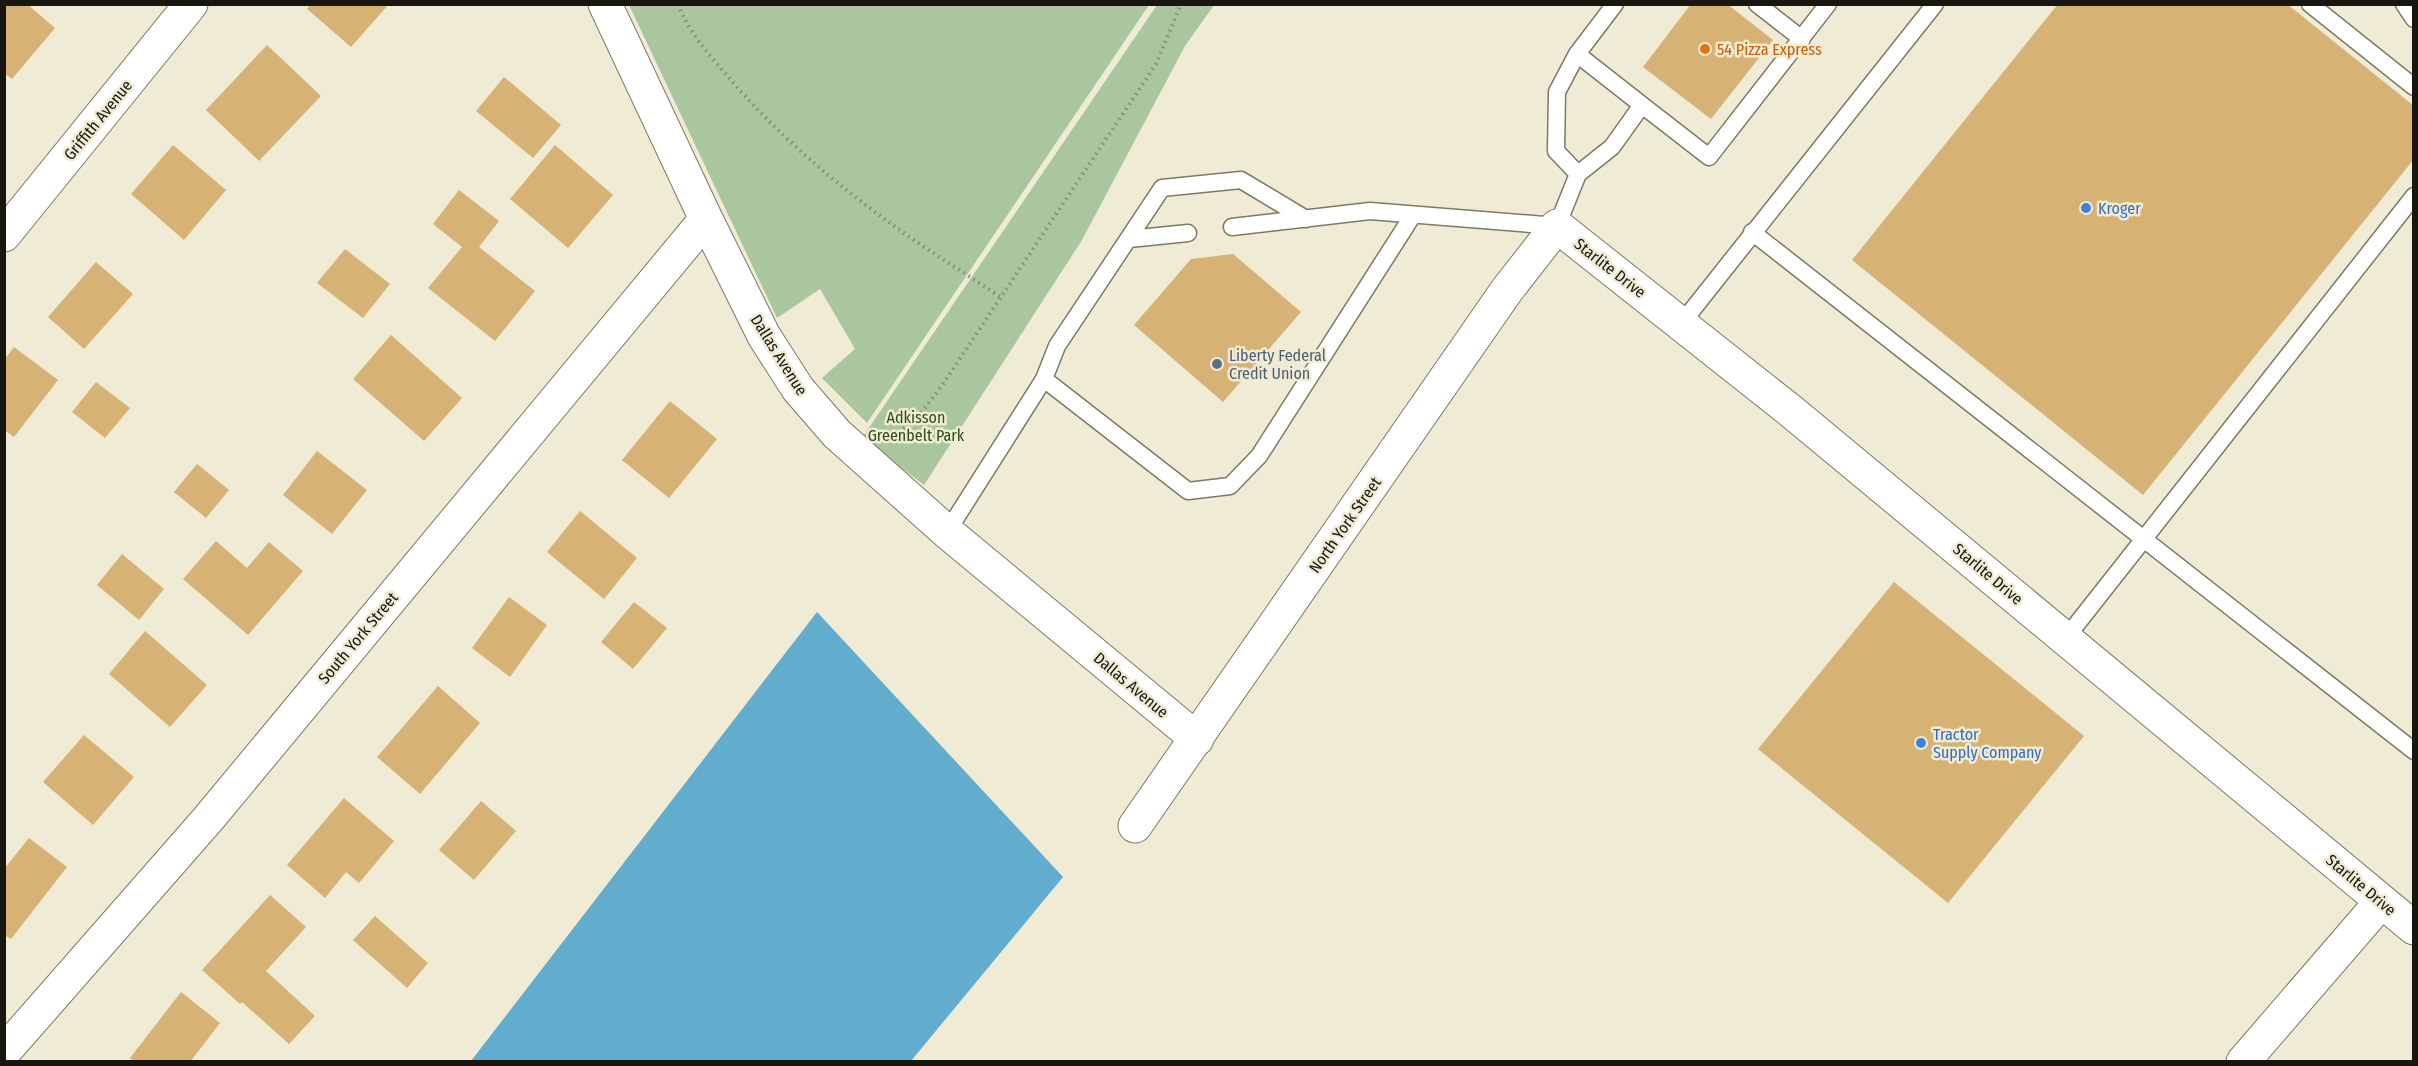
<svg xmlns="http://www.w3.org/2000/svg" width="2418" height="1066" font-family="'Fira Sans Condensed',sans-serif">
  <style>
    .green { fill: #aac69f }
    .water { fill: #62accd }
    .building { fill: #d6b275 }
    .lines { fill: none; stroke-linecap: round; stroke-linejoin: round }
    .lane-casing { stroke: #7e7964; stroke-width: 19 }
    .street-casing { stroke: #7e7964; stroke-width: 35 }
    .path { stroke: #8b8878; stroke-width: 4; stroke-dasharray: 1.5 4.5; stroke-linecap: butt }
    .lane { stroke: #fff; stroke-width: 16 }
    .street { stroke: #fff; stroke-width: 33 }
    .food-dot { fill: #e8710a; stroke: #f0ebd4; stroke-width: 2 }
    .shop-dot { fill: #3f7fe0; stroke: #f0ebd4; stroke-width: 2 }
    .service-dot { fill: #5c6f8a; stroke: #f0ebd4; stroke-width: 2 }
    .labels { text-anchor: middle; dominant-baseline: central; stroke-width: 5; stroke-linejoin: round; paint-order: stroke }
    .food-label { font-size: 16px; fill: #c56008; stroke: #f0ebd4; text-anchor: start }
    .street-label { font-size: 16px; fill: #18160e; stroke: #f0ebd4 }
    .shop-label { font-size: 16px; fill: #366cbe; stroke: #f0ebd4; text-anchor: start }
    .service-label { font-size: 16px; fill: #4e5e75; stroke: #f0ebd4; text-anchor: start }
    .park-label { font-size: 16px; fill: #2a4f16; stroke: #f0ebd4 }
  </style>
  <rect width="100%" height="100%" fill="#f0ebd4"/>
  <path class="green" d="M629,5H1149L867,423L822,378L855,349L820,289L777,318Z
    M1157,5H1214L1185,46L1082,240L924,485L862,438Z"/>
  <path class="water" d="M817,612L1063,877L911,1061H471Z"/>
  <path class="building" d="M4,4H27L55,28L12,79L4,73Z
    M311,4H389L351,47L307,9Z
    M1691,4H1727L1773,40L1711,119L1643,67Z
    M2058,4H2287L2414,106V159L2143,495L1852,260Z
    M267,45L321,96L259,161L206,110Z
    M504,77L561,125L533,158L476,111Z
    M173,145L226,190L184,240L131,194Z
    M555,145L613,195L568,248L510,199Z
    M459,190L499,221L479,247L535,291L495,341L428,288L462,247L433,224Z
    M345,249L390,284L363,318L317,283Z
    M1233,254L1301,312L1223,402L1134,325L1191,259Z
    M96,262L133,294L84,349L48,317Z
    M391,335L462,398L424,441L353,379Z
    M14,347L58,380L14,437L4,430V360Z
    M96,382L130,408L105,438L72,412Z
    M670,401L717,439L669,498L622,460Z
    M317,451L367,490L332,534L283,495Z
    M197,464L229,490L206,518L174,492Z
    M580,511L637,558L604,599L547,552Z
    M216,541L247,568L269,542L303,571L248,635L183,579Z
    M122,554L164,589L139,620L97,585Z
    M1894,582L2084,736L1948,903L1758,749Z
    M509,597L547,625L510,677L472,648Z
    M634,602L667,628L633,669L601,642Z
    M145,631L207,685L170,727L109,674Z
    M438,686L480,723L420,794L377,757Z
    M84,735L134,777L93,825L43,782Z
    M344,798L394,841L359,883L346,872L325,898L287,865Z
    M481,801L516,831L474,880L439,850Z
    M29,838L67,867L11,939L4,935V869Z
    M270,895L306,927L266,971L315,1016L289,1044L242,1002L240,1004L202,970Z
    M375,916L428,963L407,988L353,940Z
    M181,992L220,1023L190,1062H135L130,1058Z"/>
  <g class="lines">
    <g class="lane-casing">
      <path id="lane" d="M1757,4L1802,39
        M2310,4L2414,87
        M2404,4L2414,19
        M1577,54L1642,105
        M1578,174L1556,151L1557,92L1577,54L1615,4
        M1232,227L1370,211L1557,226L1578,174L1612,147L1642,105L1709,157L1828,4
        M1752,232L2414,751
        M1129,239L1188,233
        M1681,324L1935,4
        M1044,379L1188,491L1230,486L1259,456L1413,215
        M947,532L1044,379L1057,346L1162,188L1241,180L1306,219
        M2065,639L2414,196"/>
    </g>
    <g class="street-casing">
      <path id="street" d="M605,4L706,219L764,336L798,389L837,434L947,532L1197,739
        M4,235L191,4
        M1135,826L1507,290L1557,226L1792,412L2414,928
        M4,1052L209,818L706,219
        M2243,1062L2381,902"/>
    </g>
    <path class="path" d="M678,4C689,33 710,56 730,79C776,133 833,182 890,223C925,249 964,272 1000,297
      M895,437L901,430L915,421L943,384L1156,64L1181,4"/>
    <use href="#lane" class="lane"/>
    <use href="#street" class="street"/>
  </g>
  <circle class="food-dot" cx="1705" cy="49" r="6"/>
  <g class="shop-dot">
    <circle cx="2086" cy="208" r="6"/>
    <circle cx="1921" cy="743" r="6"/>
  </g>
  <circle class="service-dot" cx="1217" cy="364" r="6"/>
  <g class="labels">
    <g class="food-label">
      <text x="1717" y="49">54 Pizza Express</text>
    </g>
    <g class="street-label">
      <text transform="translate(98 120) rotate(-51)">Griffith Avenue</text>
      <text transform="translate(1610 268) rotate(38)">Starlite Drive</text>
      <text transform="translate(779 355) rotate(58)">Dallas Avenue</text>
      <text transform="translate(1345 525) rotate(-55)">North York Street</text>
      <text transform="translate(1988 574) rotate(40)">Starlite Drive</text>
      <text transform="translate(358 638) rotate(-50)">South York Street</text>
      <text transform="translate(1131 685) rotate(40)">Dallas Avenue</text>
      <text transform="translate(2361 885) rotate(40)">Starlite Drive</text>
    </g>
    <g class="shop-label">
      <text x="2098" y="208">Kroger</text>
      <text x="1933" y="734">Tractor<tspan x="1933" dy="18">Supply Company</tspan></text>
    </g>
    <g class="service-label">
      <text x="1229" y="355">Liberty Federal<tspan x="1229" dy="18">Credit Union</tspan></text>
    </g>
    <g class="park-label">
      <text x="916" y="417">Adkisson<tspan x="916" dy="18">Greenbelt Park</tspan></text>
    </g>
  </g>
  <rect width="2418" height="1066" fill="none" stroke="#18160e" stroke-width="12"/>
</svg>
